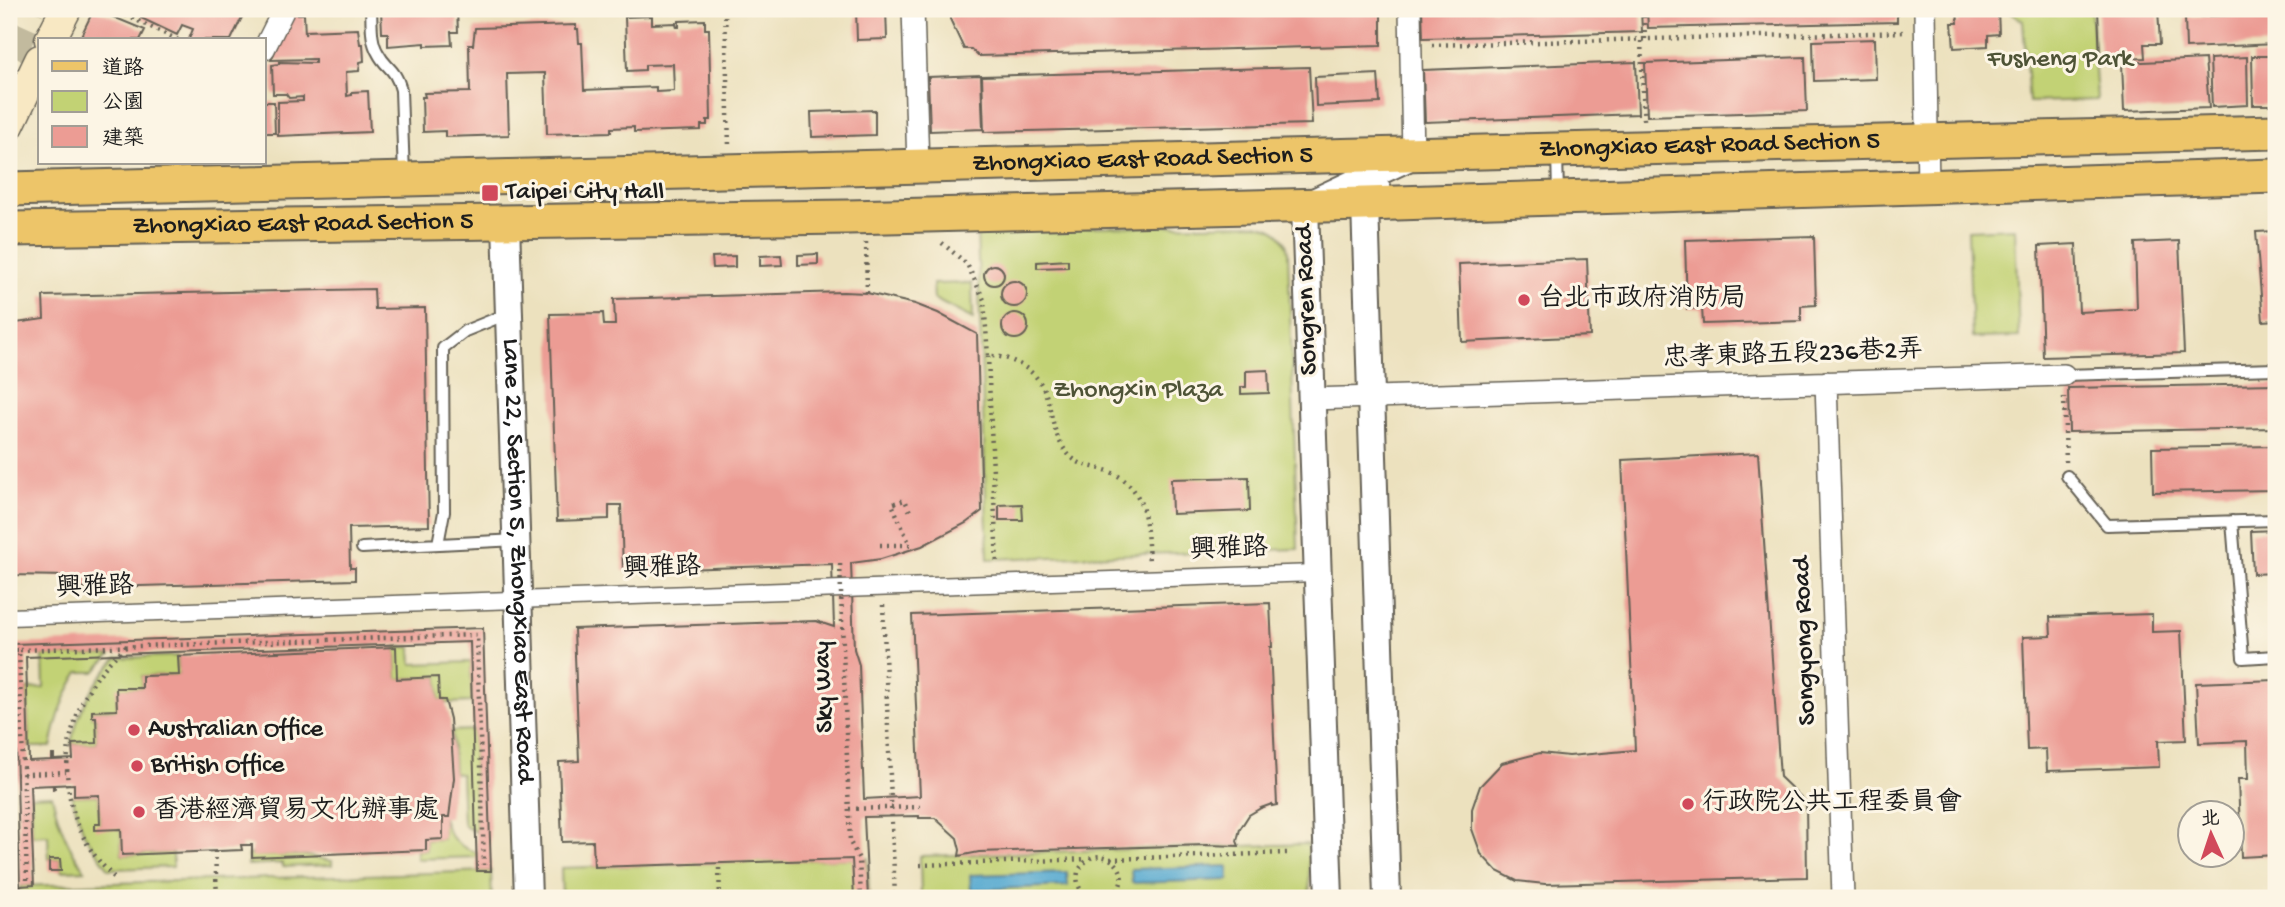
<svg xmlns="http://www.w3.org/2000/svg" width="2285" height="907" font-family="'Gochi Hand','LXGW WenKai TC',sans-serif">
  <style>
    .green { fill: #c2d274; stroke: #6f7748; stroke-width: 2 }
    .water { fill: #54a9d0; stroke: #386276; stroke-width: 2 }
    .building { fill: #ec9c94 }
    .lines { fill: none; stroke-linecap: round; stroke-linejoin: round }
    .primary-tunnel { stroke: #c2ba9e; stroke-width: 33; stroke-dasharray: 33 17; stroke-linecap: butt }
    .service-casing { stroke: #656155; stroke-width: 14 }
    .pedestrian-casing { stroke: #656155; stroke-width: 19 }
    .minor-casing { stroke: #656155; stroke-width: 24 }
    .tertiary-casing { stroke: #656155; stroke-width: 30 }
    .secondary-casing { stroke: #656155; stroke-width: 33 }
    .primary-casing { stroke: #656155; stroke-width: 37 }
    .path { stroke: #656155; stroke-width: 4.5; stroke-dasharray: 2 5; stroke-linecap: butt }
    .service { stroke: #fff; stroke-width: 10 }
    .pedestrian { stroke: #fff; stroke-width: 16 }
    .minor { stroke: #fff; stroke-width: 21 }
    .tertiary { stroke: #fff; stroke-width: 26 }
    .secondary { stroke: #f8e8c3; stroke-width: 30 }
    .primary { stroke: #edc569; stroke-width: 33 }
    .path-bridge { stroke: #656155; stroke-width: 4.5; stroke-dasharray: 2 5; stroke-linecap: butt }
    .poi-dot { fill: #d1495b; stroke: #fcf5e5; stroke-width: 2.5 }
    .labels { text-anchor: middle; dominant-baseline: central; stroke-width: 6; stroke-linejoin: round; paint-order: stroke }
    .park-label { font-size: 26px; fill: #4e5336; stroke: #fcf5e5 }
    .street-label { font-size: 26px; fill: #1c1c1c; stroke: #fcf5e5 }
    .poi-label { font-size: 26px; fill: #1c1c1c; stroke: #fcf5e5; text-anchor: start }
  </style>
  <rect width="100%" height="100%" fill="#fcf5e5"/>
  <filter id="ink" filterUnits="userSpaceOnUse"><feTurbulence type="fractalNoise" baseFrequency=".0143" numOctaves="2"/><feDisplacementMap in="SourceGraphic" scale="14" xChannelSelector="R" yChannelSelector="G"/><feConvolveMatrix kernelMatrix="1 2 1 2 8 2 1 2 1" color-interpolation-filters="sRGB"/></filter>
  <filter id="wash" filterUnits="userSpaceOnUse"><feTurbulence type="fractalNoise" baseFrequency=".00686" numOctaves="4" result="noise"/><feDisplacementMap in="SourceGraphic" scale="28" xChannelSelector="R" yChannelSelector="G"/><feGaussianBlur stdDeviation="1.57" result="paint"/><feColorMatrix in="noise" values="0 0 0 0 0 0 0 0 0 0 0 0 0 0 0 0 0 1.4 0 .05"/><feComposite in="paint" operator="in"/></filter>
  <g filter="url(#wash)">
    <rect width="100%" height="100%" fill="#ece1be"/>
    <path class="green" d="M2005,9H2091L2097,100L2029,102L2023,21Z
      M1257,224C1273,227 1286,235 1288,252L1298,549L988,559L977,229Z
      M2015,228L2019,337L1972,338L1968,230Z
      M972,283L973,319L934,299L933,284Z
      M396,647H411L412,664L471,662L472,702L446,703L445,700H439L438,677L397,679Z
      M111,654L95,672H79C64,695 56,720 51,747H29L27,689L44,688L43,656Z
      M178,656L179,675L142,676V688L117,689V710L92,711V717H96L97,743L71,744C78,710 93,683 117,658Z
      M473,730L476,832L466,827L463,822L461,774L454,773L452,731Z
      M52,795C58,823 67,847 85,870L61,871L60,859H49L48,835L32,836L31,796Z
      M99,795L100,824L121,829L122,855L173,853V867L109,869L84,834L72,796Z
      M443,817C448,837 457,846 477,853V857L417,859V850H426V840L443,839Z
      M1308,844L1310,898H921L920,856Z
      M248,854H252V856L302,855L332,861V865L282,867V863L248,865Z
      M868,858L869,898H562L561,868Z
      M491,871L492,898H21L20,886Z"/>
    <path class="water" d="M1228,866L1229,880L1132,883L1131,869Z
      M1067,872L1068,886L971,890L970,875Z"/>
    <g id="blocks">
      <path class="building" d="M94,9L145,30L140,40H79Z
        M146,9H246L231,40H191L189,39L193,29L182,25L177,35L141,18Z
        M381,9H457L458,32H451L452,45L425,46V43L388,46V33H382Z
        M886,9L887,39L857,40L856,10Z
        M950,9H1381V45L978,56L971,49H964L950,19Z
        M1422,9H1641L1642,32L1423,38Z
        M1647,9H1897V22L1648,28Z
        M1957,9L1998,10L1999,34L1988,35V46L1954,48L1952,23H1958Z
        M2098,9H2158L2160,44H2144L2145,58L2100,60Z
        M2276,13V44L2186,48L2185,17Z
        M292,14H304L305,35L306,31L358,29L360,44H363L364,61L360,62L359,71L346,72L347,96L352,95V92L368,91L370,132L278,136V102L303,101V97L289,98L286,94H273L272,65L279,64V62L315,63V59L271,60Z
        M652,16V24L676,23L677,27H679V21L705,20V29H709L711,120H707V125H701V130L634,132V127L611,128V132L547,134L545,73L507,74L509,135L445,137V131L423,132L422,97H425L424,93L470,92L469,45H473L475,28L576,25V29H578L579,43H582L584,90L656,87V92L674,91L673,64L645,65V70L627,71L625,17Z
        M1875,39L1876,79L1814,81L1813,41Z
        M2252,56H2276V105H2253Z
        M1805,57L1807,111L1647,116L1645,63Z
        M2247,57L2248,105L2212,107L2210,59Z
        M2205,59L2209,108L2124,111L2122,63Z
        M1636,62L1638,114L1425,122L1423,70Z
        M1309,67L1312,124L984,132L982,76Z
        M1378,74L1380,103L1316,106L1315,77Z
        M981,75L983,129L930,131L928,77Z
        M264,102H274L275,133H264Z
        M875,110V135L812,137L811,112Z
        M2276,231V320L2263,321L2256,232Z
        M1814,236L1816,305L1801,306V321L1703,324L1702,308L1687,309L1685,240Z
        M2179,241L2184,353L2043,357L2039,246L2076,244L2079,312L2137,309L2135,243Z
        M818,254V264L798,265V255Z
        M781,255L782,265L760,266V256Z
        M735,256V267L713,268L712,257Z
        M1587,259L1590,336L1462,342L1459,264Z
        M1068,260V267L1037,268V262Z
        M984 275a10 10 0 1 1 20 0a10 10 0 1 1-20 0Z
        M1001 294a13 13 0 1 1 26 0a13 13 0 1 1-26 0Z
        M374,289L375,309L425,308L429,526L349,528L350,568H355V580L69,588V576L9,575V324L44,319L43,296Z
        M843,292L867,293L915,304L938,313L977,334L982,511L966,523L922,546L881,559L851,563L854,649L859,665L864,799L920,796L912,615L1270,603L1272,647H1270L1277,805L1272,806V804L1261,808L1249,815L1240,829L1237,841L1239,846L1207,845L979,852L959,856L960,850L957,838L935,818H919V816L864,817L868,898H854L852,859L594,867L593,841L562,842L559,762L579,761L574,629L816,621L834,627L832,564L623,571L621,505H609V519L557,521L550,314L603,313L604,325H615L614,299Z
        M1002 326a13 13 0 1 1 26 0a13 13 0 1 1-26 0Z
        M1268,370L1269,393L1241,394V387H1246V371Z
        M2276,384V428L2069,432L2068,388Z
        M2276,446V490L2153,492L2152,448Z
        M1758,453L1780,777L1806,802L1807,877L1545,884L1517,881L1497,871L1481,854L1472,829V809L1480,786L1502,763L1540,753L1569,756L1635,750L1622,460Z
        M1249,477L1250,511L1172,514L1171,479Z
        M1022,504L1023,520H999V505Z
        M2276,530V573L2253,574L2251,531Z
        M2152,614V632L2181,631L2186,740L2158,741L2159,767L2047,771L2046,749L2027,750L2023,637L2051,636L2050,617Z
        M483,628L491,871H477L470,642L26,657L29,761L52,760V755H54V760L73,759L72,744L97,743L96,717H92V711L117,710L116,688H142V676L179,675L178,656L396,647L397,679L438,677L439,700H445L450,719L454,778L449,817H443V839L426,840V850L252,857V845H241L242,850L122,855L121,829L95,830V824H100L99,795L74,796V784L55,785V788L53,789V785L30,786L34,885L20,886L13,644Z
        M2276,680V855L2241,857L2238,779H2248L2247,741L2199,743L2196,683Z
        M49,859H60L61,871H49Z"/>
    </g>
  </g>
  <g filter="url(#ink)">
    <use href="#blocks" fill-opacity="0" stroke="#656155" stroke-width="2"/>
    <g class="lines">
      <path class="primary-tunnel" d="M9,55L30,9"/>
      <g class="service-casing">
        <path id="service" d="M371,9C372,23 370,40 378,53C386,69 395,67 401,90L404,176
          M1557,152L1558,196
          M2064,375L2276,369
          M2067,476L2107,525L2276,520
          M2232,521L2243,658L2276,656
          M438,544L444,512L443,348L465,331L507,314
          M362,548L517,540"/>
      </g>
      <g class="pedestrian-casing">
        <path id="pedestrian" d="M9,617L1317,573"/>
      </g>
      <g class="minor-casing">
        <path id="minor" d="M913,9L918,166
          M1410,9L1413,155
          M1925,9L1928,188
          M264,49L284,9
          M1826,382L1843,898
          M1311,399L2064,375"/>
      </g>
      <g class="tertiary-casing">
        <g id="tertiary">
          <path d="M1378,191L1365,204L1387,898"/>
          <path id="s1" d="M506,223L528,898"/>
          <path d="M1329,898L1305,206L1412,156"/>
        </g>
      </g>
      <g class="secondary-casing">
        <path id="secondary" d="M50,40L66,9
          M9,125L40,60"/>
      </g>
      <g class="primary-casing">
        <g id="primary">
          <path id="s2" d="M9,189L2276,132"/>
          <path id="s3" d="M9,229L848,217L1365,204L2276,176"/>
        </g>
      </g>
      <path class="path" d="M113,9L178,40
        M725,9L729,146
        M1644,9L1645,41
        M1641,41L1644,120
        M1432,45L1907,32
        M866,242L867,293
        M942,243L967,264L984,300L988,356C1000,356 1008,358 1019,364C1060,385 1042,425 1069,455C1080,467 1094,466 1108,471C1148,486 1147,527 1149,563
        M988,356L997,565
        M2064,397L2066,462
        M880,545H910L892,504L905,500L911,514
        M883,605L895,898
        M9,650H19
        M9,775L66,772
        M215,851L217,898
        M1110,859L1288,853
        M920,865L1087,859
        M719,868L720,898
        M114,877C45,813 55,704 126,647
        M27,880L19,650L477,635L484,865
        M1090,898C1079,892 1076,883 1078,872C1097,834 1144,874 1109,898"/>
      <use href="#service" class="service"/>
      <use href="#pedestrian" class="pedestrian"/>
      <use href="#minor" class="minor"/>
      <use href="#tertiary" class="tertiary"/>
      <use href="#secondary" class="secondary"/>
      <use href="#primary" class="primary"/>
      <path class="path-bridge" d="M840,564L850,842L859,859L861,898
        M849,809L920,807"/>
    </g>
  </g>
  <g class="poi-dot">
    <rect x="481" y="184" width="18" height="18" rx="3.5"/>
    <circle cx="1524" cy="300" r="7"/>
    <circle cx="134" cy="730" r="7"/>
    <circle cx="137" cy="766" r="7"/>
    <circle cx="1688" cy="804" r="7"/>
    <circle cx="139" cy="812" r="7"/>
  </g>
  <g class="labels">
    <g class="park-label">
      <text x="2060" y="60">Fusheng Park</text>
      <text x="1138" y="391">Zhongxin Plaza</text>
    </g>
    <g class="street-label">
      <text stroke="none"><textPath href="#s2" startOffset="1701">Zhongxiao East Road Section 5</textPath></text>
      <text stroke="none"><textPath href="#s2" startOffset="1134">Zhongxiao East Road Section 5</textPath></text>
      <text stroke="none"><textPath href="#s3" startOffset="294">Zhongxiao East Road Section 5</textPath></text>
      <text transform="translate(1308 300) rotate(-92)">Songren Road</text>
      <text transform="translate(1793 356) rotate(-2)">忠孝東路五段236巷2弄</text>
      <text transform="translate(1229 551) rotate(-2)">興雅路</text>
      <text stroke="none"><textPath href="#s1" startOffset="338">Lane 22, Section 5, Zhongxiao East Road</textPath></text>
      <text transform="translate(662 570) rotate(-2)">興雅路</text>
      <text transform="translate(95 589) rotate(-2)">興雅路</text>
      <text transform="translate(1806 641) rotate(-92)">Songyong Road</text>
      <text transform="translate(825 687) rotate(-92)">Sky Way</text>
    </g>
    <g class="poi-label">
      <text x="506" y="193">Taipei City Hall</text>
      <text x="1538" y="300">台北市政府消防局</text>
      <text x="148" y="730">Australian Office</text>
      <text x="151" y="766">British Office</text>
      <text x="1702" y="804">行政院公共工程委員會</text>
      <text x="153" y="812">香港經濟貿易文化辦事處</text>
    </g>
  </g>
  <rect width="2285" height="907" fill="none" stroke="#fcf5e5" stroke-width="35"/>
  <rect x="38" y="38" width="228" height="126" fill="#fcf5e5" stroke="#a29e95" stroke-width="2"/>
  <rect x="52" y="61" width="35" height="10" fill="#edc569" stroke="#a29e95" stroke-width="2"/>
  <text x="102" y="74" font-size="21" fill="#1c1c1c">道路</text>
  <rect x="52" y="91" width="35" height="21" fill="#c2d274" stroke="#a29e95" stroke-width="2"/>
  <text x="102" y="108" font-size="21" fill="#1c1c1c">公園</text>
  <rect x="52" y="126" width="35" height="21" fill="#ec9c94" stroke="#a29e95" stroke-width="2"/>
  <text x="102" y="144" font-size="21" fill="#1c1c1c">建築</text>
  <g transform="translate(2211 834) rotate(357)"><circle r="33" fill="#fcf5e5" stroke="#a29e95" stroke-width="2"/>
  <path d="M0-5L12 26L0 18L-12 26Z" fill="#d1495b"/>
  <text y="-10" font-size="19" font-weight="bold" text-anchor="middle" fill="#1c1c1c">北</text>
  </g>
</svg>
